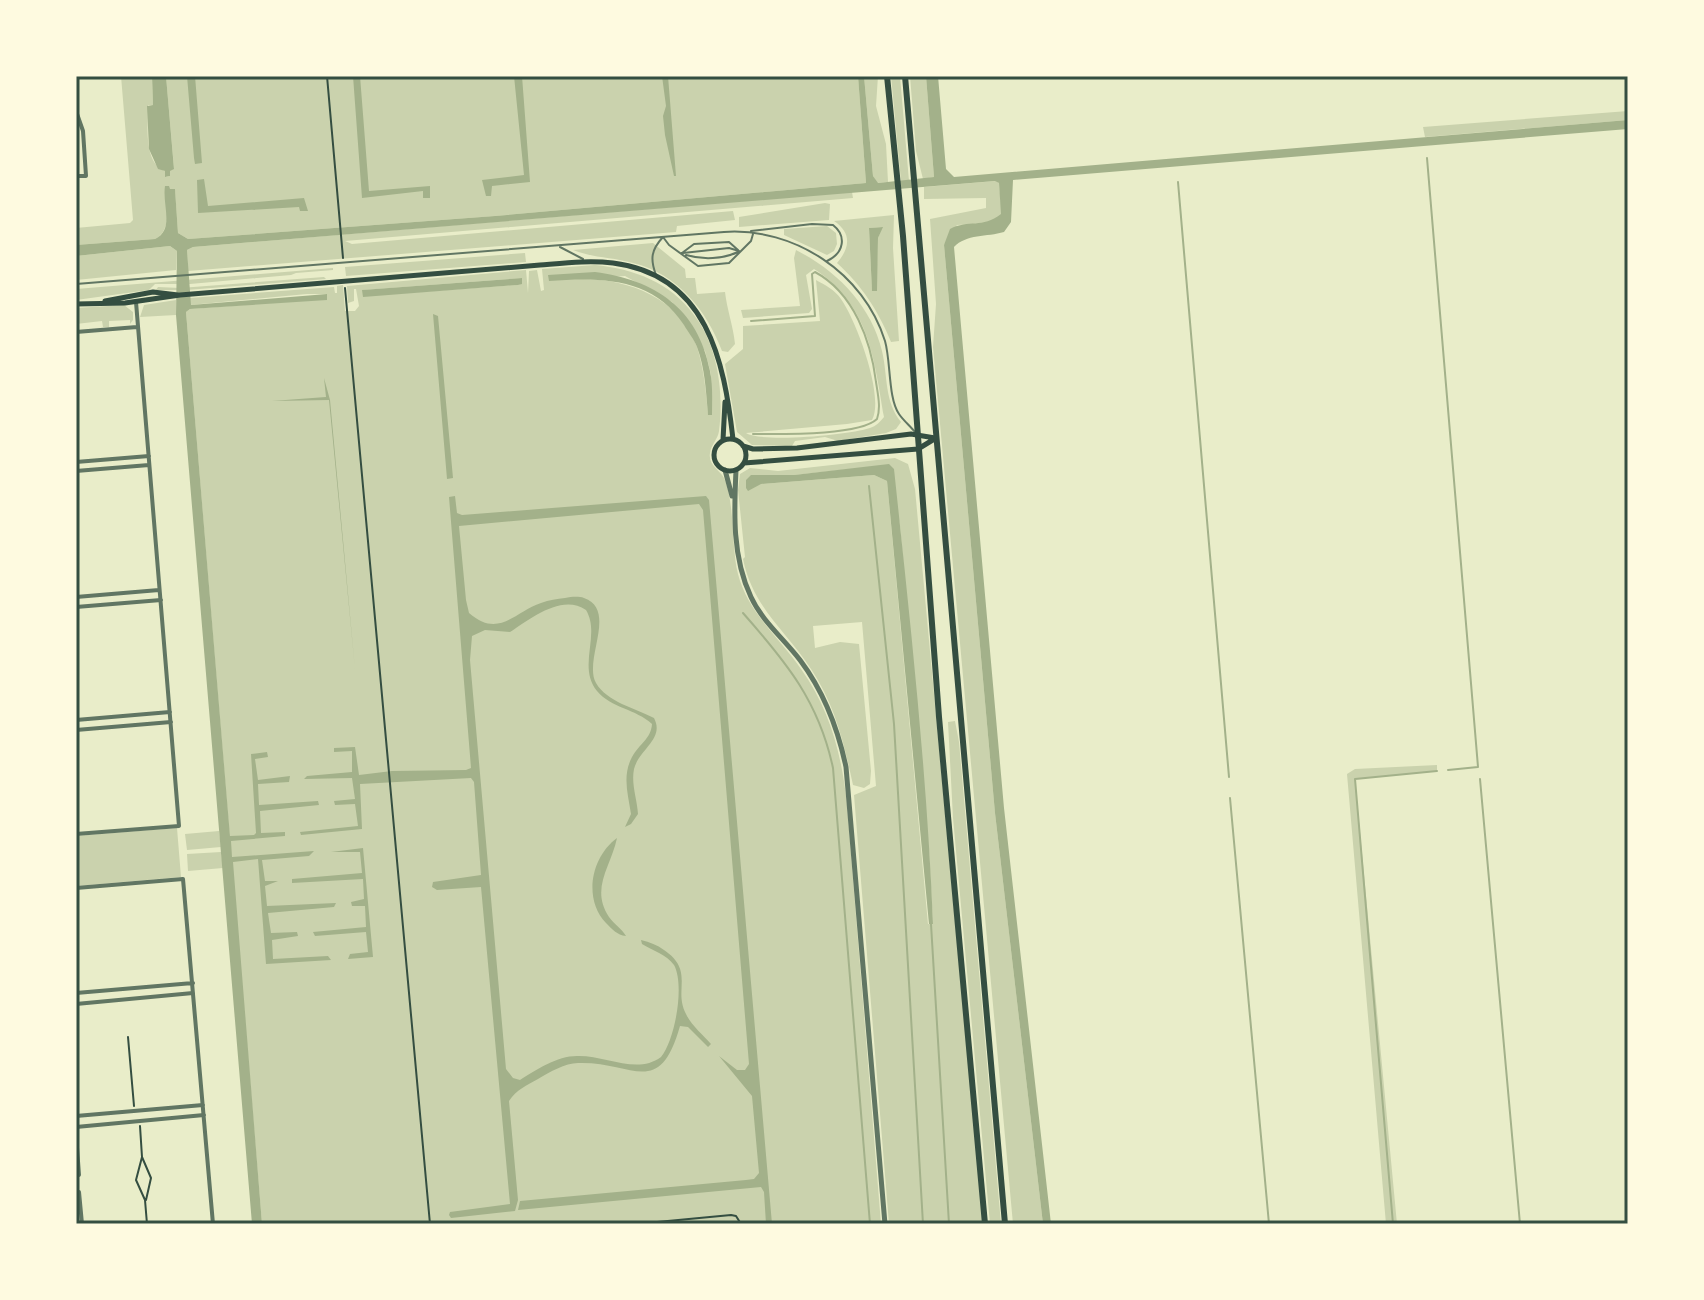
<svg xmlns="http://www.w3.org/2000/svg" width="1704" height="1300" font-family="Barlow,sans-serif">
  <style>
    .green { fill: #cad2ad; fill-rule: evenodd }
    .water { fill: #a3b18a }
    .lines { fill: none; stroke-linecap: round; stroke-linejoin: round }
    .stream { stroke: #a3b18a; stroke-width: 2 }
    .path { stroke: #344e41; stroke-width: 2 }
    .service { stroke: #617663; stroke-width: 2 }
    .minor { stroke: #617663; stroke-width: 4 }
    .tertiary { stroke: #617663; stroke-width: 5 }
    .secondary { stroke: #344e41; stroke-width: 5 }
    .primary { stroke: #344e41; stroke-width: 6 }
    .neatline { fill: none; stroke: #344e41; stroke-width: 3 }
  </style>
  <rect width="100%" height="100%" fill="#e9edc9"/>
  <path class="green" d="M121,76H152L153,105H148C148,124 143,163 165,171L166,177L170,176V170L174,168L166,76H858L866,183L495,216L188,239L178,233L175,190H169L168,186C167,203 172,231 155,239L76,245V228L130,223L133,220Z
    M864,76H878L876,106L886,144L888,182L877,183L873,176Z
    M891,76H900L909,181H901Z
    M910,76H926L934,177L923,179L916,151Z
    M1628,111V120L1425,137L1423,127Z
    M996,181L999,183L1002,214L990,223L957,225L944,245L995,813L1043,1224H1013L933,347L936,304L930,219L986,208V198L924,199V187Z
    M852,192L853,198L345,241L352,244L733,211L735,220L677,226L676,232L188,271L187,250L193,247Z
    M825,203L830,204L829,220L739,227V217Z
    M894,215L893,248L899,341L891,342C878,310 862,286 837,263C850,248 852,233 834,221ZM882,227L878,238L876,291L872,290L869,228Z
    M827,226L836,233L837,244L834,251L827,255L784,235V229Z
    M653,243L685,269L686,278H695L697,294L725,292C727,310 733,325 735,344L728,352L722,351C707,311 678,274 633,263C612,257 593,258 573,250Z
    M170,246L177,251L176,270L76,280V256Z
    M796,250C837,271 871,305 882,351C888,376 884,401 901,422L896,429L886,433L838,441L825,437L795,441L792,446L752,445L737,432L725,364L743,349V326L820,321L816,280C825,285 835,290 841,299C856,320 885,397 872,420L847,424L746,433C762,443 850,435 870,428C876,426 880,422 884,417C874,358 869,304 814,269L806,275L812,309L809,313L743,318L741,310L800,306L794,258Z
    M525,253L526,262L346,276L345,267Z
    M595,265C634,269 670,282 694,315C718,346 724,393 719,431C718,439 711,445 710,453C708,465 719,469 724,478C735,501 731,547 738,574C748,613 779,637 801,669C830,709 842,756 847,805L881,1224H262L186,312L190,309L327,299L326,294H307L190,305V298L334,287L335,293H337V286L343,285L345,311H355L359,306L356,289H354V301L348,303L347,286L526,270L528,293L529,271L537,270L541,291L544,290L542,269ZM625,276L672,302L705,351L711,374L712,415L708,414C706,392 704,369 697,347C680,298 629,279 582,279ZM522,278V283L518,285L363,296V290Z
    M333,268V270L296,273L291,275L190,284H155L149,290L76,300V289Z
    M324,277L326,279L187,290H156L158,287L180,288Z
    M176,300V315L140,317L144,305Z
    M124,305L133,312V320L130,324V320L109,321V327H103L102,321L76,324V308Z
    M895,458L908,464L915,489L983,1224H889L854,795L876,786L862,622L813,626L815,648L840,642L859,644L871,771L870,784L864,788L853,785C844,743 835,705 811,669C785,629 753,608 743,559L745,557L738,490L740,474L750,468L778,471ZM889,465L900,526L929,850L933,924H928L887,481L874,475L761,484L751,475H794Z
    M955,721L959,742L1001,1224H990L953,818L948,722Z
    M1437,765V771L1355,779L1397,1224H1386L1347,774L1355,769Z
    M177,828L181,877L76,886V836Z
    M219,831L221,847L187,850L185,834Z
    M221,852L223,868L188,871L187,854Z"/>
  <path class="water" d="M152,76H166L174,169L170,171V176L165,177V171L158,169L149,149L147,106L153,105Z
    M187,76H195L202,163L195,164L194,158Z
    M353,76H360L369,191L430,186V198H423V191L362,198Z
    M514,76H522L530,182L492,186L491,196H486L482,180L524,175Z
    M662,76H668L676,176H674L665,135L663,116L666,106Z
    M858,76H864L873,176L878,183L934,177L926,76H938L946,169L954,177L1628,120V129L1013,180L1011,222L1004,232C987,237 966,234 954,247L1004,808L1051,1224H1043L995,813L944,245L950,229C969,219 982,229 1001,214L999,183L995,181L193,247L187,250L191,305L327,294V300L190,309L186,312L230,836L254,835L256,833L251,754L267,752L268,757L255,759L258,780L290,776L289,782L258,784L259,805L318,801L319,805L260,811L261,833L285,832V836L231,841L232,857L314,851L309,856L262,860L265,881H278L265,886L267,906L336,903L334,907L268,913L271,933L297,932L298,936L272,940L273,959L328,956L331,960L266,964L258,859L233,862L262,1224H252L176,315L177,251L170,246L76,256V245L155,239C175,229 162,205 165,186H169L170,189H175L178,233L188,239L495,216L866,183Z
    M204,179L208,206L304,198L308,211H300L299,207L198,213L197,180Z
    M883,227L878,238L877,291H872L869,228Z
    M595,272C655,280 698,308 710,371C713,385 712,401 712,415H708C706,392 705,368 697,347C694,339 688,332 684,325C653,277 600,277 549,281L548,275Z
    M522,278V284L518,285L363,297L362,290Z
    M433,314L438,316L453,478L447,479Z
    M324,378L330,400L355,669L329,400L272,401L326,397Z
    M889,464L894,469C910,620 927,772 933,924H929L887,481L874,475L761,484L748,491L746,488V480L751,475H794Z
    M455,496L457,513L462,515L706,496L709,500L772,1224H766L764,1192L761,1187L518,1210L520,1201L746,1180L754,1179L759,1173L752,1096L719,1056L737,1070H745L749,1064L703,510L699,504L459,526L466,600L469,613C499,639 514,612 541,603C549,600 557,599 565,598C571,597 578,596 584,598C618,610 583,660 596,683C607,702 635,708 654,718C665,739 639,749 634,769C631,784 637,799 638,814L631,824L625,827L631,814C628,794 622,776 632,757C639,744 651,739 652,724C636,709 611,708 597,691C577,666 601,635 586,610C562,593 530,619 510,632L485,630L472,636L470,660L506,1069L513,1078L520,1080C536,1070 557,1056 577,1056C605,1055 637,1075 661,1057C675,1040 685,985 674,965C667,955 652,950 642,944L641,940C650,942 657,945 664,950C695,971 673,990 686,1014C691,1025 703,1035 711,1044L708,1047L688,1027L680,1026C659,1100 633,1061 578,1063C565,1063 550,1072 538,1079C527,1085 516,1090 509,1101L518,1200L515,1211L451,1218L449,1215L450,1212L510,1204L481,887L437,890L432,887L433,882L481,875L474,782L471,778L360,784L362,829L301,835L300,832L358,826L355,804L335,805L334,801L355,799L352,778L304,779L307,776L352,772V751L334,752V748L355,747L359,775L392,771L466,770L471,768L449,497Z
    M617,838C611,867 590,888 609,917C614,924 622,929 626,936C617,935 612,929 606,923C583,899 591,857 617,838Z
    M363,848L373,957L348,959L350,954L368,952L366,932L315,936L313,932L366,927L365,906H352L351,902L364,899L363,879L292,883V879L362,873L360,852H331Z"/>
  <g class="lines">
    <path class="stream" d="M1427,158L1478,767L1448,770
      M1178,182L1229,777
      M751,321L815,316L812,274L815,272C854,293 871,341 876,382C878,395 881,408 877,419C859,436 779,434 753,434
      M869,486L894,724L923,1224
      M743,613C787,663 819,702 833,768L870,1224
      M1480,779L1520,1224
      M1230,798L1269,1224
      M931,924L949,1224
      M1393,1224L1355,779L1437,771"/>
    <path class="path" d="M327,76L343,258
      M345,288L430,1224
      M128,1037L134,1106
      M140,1126L142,1157L136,1180L145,1200L147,1224
      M142,1157L151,1178L146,1200
      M636,1224L731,1215L736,1216L741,1224"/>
    <path class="service" d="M751,231L812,224L833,225C847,236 844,253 827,261
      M560,247L583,259
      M682,253L694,244L729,242L738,250
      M683,253L729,248L739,251
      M686,255C703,260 723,259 738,252
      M656,275C650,259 651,250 663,237L669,245L698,266L729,263L751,241L753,234
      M76,284L724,232C794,227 864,273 885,341C891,362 888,398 899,414C903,420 910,426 915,432"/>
    <path class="minor" d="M76,111L83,131L86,176H76
      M76,332L137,327
      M76,462L149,456
      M76,471L149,465
      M76,597L159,590
      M76,607L161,600
      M76,720L170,712
      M76,730L171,722
      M76,834L179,826L136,302
      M76,888L183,879L213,1224
      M76,993L193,983
      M76,1004L193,993
      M76,1116L203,1105
      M76,1127L204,1115
      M76,1134L79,1175
      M79,1192L82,1224"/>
    <path class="tertiary" d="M725,470L732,496
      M736,470C734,512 732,557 751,597C762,621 784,639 800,660C824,692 838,729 846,767L885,1224"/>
    <path class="secondary" d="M105,301L153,292L178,295
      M76,304L125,303L180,295L540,265C564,263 589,260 613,263C707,275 724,360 733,439
      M714 455a16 16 0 1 1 32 0a16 16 0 1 1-32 0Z
      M723,440L725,402
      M743,446L753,449L797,448L911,434L935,438
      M744,463L918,449L936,438"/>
    <path class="primary" d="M887,76L903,236L939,717L985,1224
      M905,76L1005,1224"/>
  </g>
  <rect width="1704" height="1300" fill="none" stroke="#fefae0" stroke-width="156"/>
  <rect x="78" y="78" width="1548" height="1144" class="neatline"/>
</svg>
